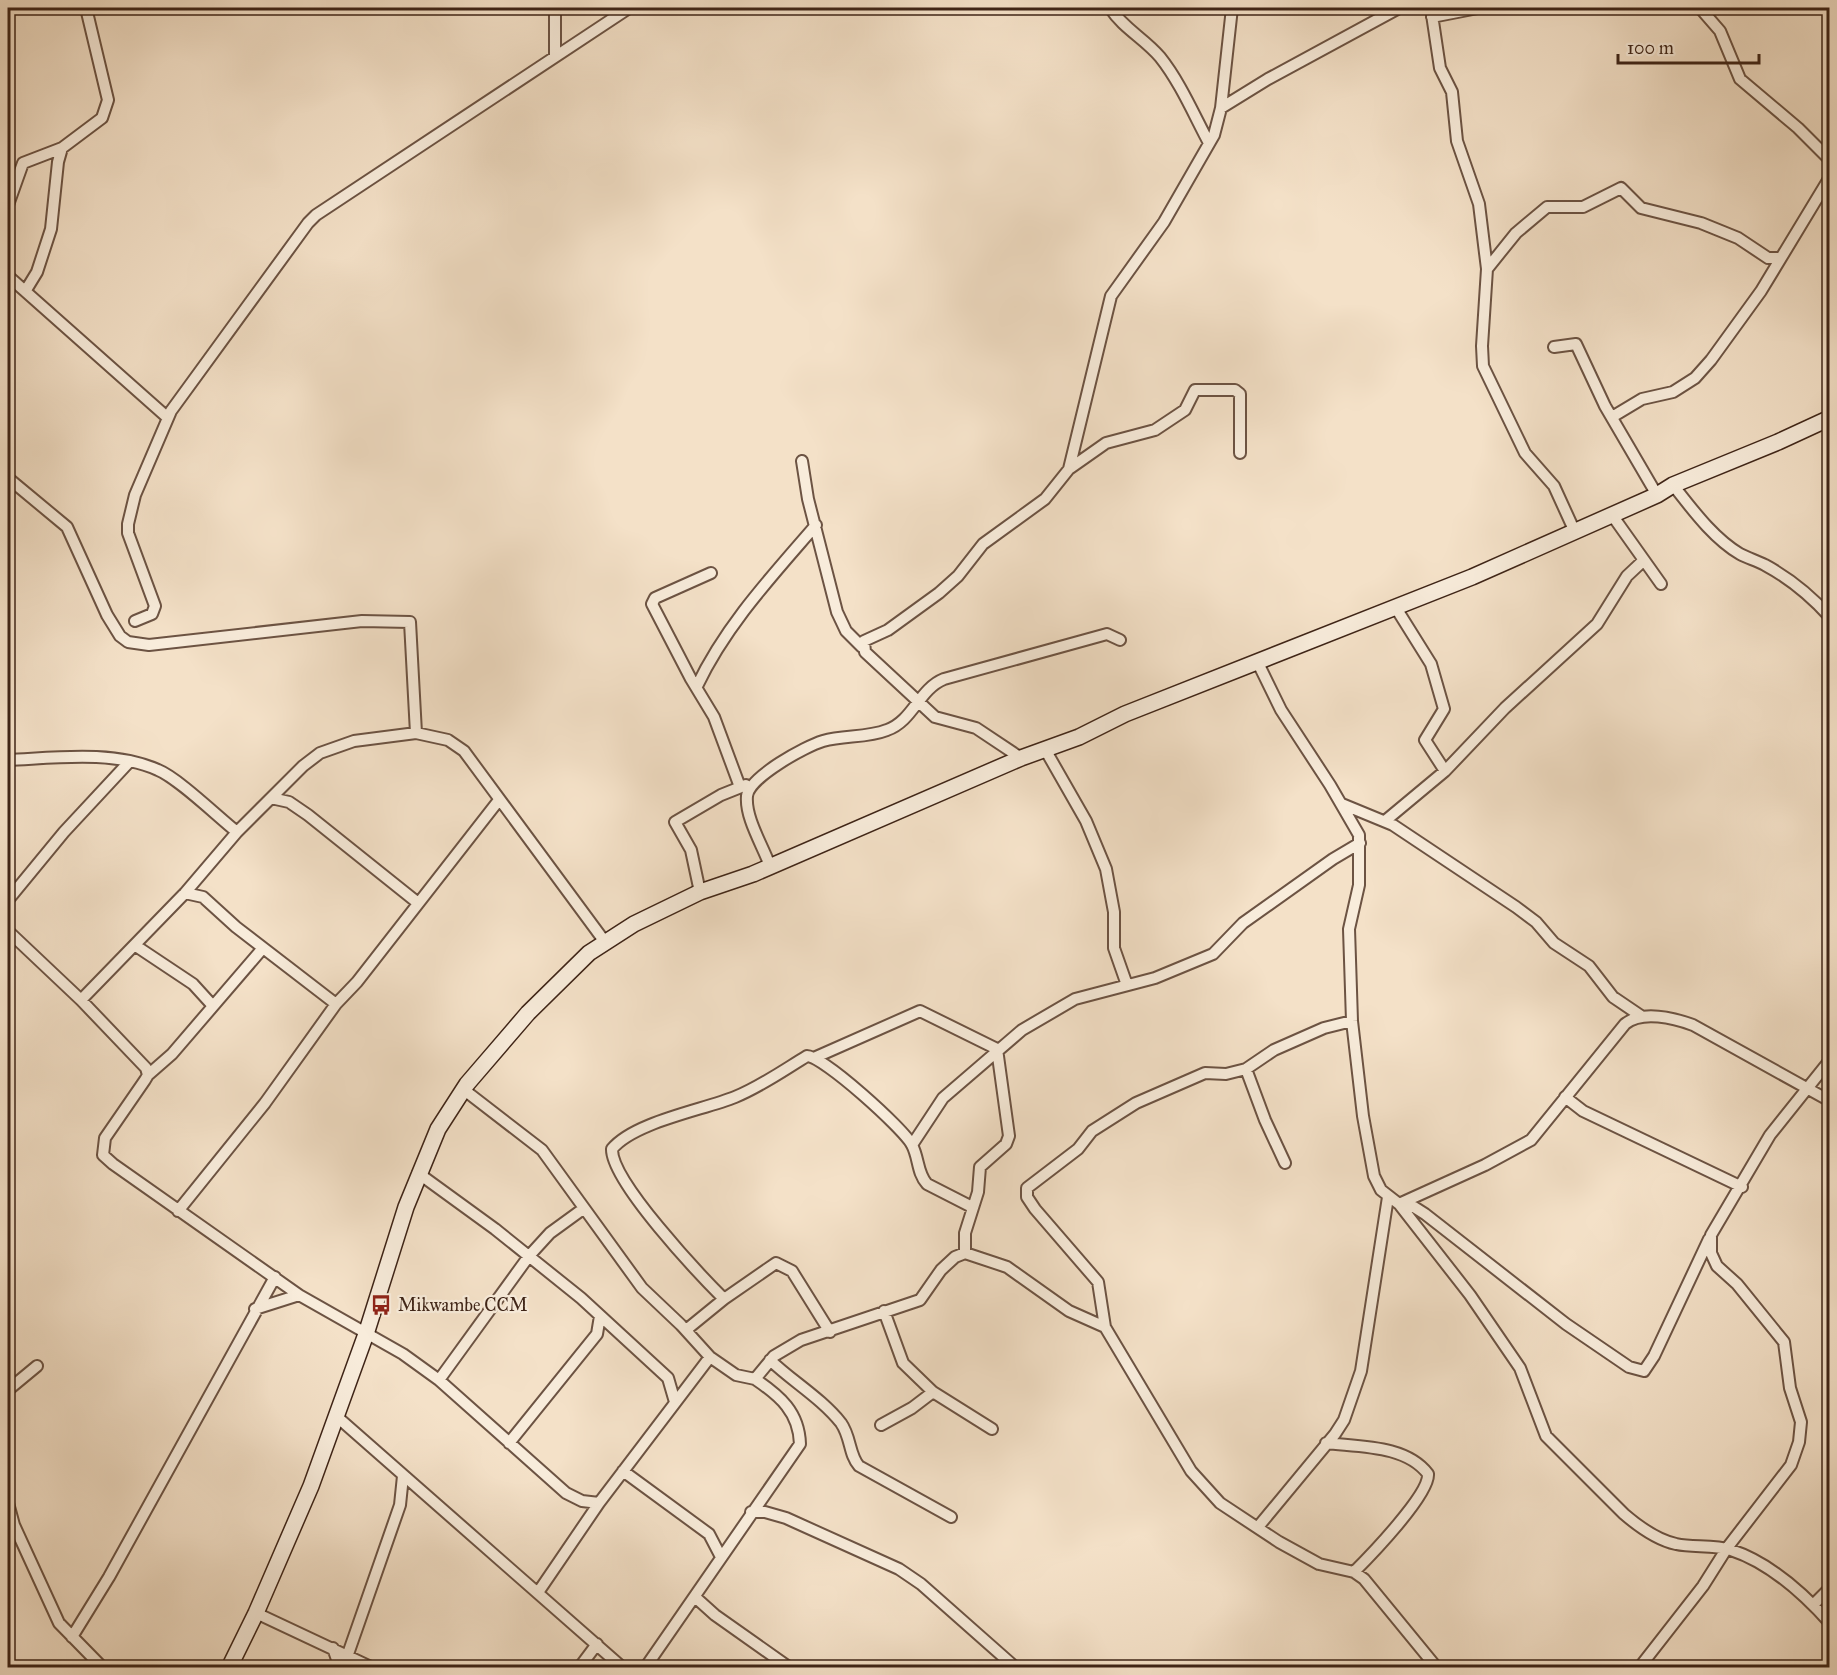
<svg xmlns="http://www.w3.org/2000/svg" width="1837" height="1675" font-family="'IM FELL Great Primer',serif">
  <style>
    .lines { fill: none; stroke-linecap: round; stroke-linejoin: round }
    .street-casing { stroke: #6c5343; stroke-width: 14 }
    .secondary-casing { stroke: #3e2417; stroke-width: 18 }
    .street { stroke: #f8ecdb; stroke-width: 10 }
    .secondary { stroke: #f8ecdb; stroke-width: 15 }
    .labels { text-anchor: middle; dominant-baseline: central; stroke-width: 4.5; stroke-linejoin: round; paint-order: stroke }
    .poi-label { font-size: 18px; fill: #3e2417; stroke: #f8ecdb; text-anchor: start }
  </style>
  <rect width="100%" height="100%" fill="#f4e1c8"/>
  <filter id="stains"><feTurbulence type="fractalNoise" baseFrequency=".00333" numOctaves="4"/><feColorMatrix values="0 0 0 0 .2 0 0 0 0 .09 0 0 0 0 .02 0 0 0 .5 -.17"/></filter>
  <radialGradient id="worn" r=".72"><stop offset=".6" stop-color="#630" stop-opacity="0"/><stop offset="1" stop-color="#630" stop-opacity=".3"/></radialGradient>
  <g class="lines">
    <g class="street-casing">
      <path id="street" d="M1110,8C1123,28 1145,39 1160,57C1180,82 1194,115 1209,143
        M1431,8L1440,68L1452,92L1457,141L1479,204L1487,269L1482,346L1483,366L1525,453L1554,486L1575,532
        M1700,8L1720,31L1740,79L1798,128L1830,160
        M1432,17L1478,8
        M555,55V8
        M1221,108L1268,79L1399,8
        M8,205L23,163L62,148
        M1487,269L1516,233L1547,207H1583L1621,188L1641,208L1701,223L1738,238L1768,258H1780
        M8,276L168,418
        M26,290L37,272L51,229L58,162L62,148L102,118L108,100L86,8
        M1554,347L1576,344L1605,406L1657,495
        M1612,417L1642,399L1673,392L1695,378L1711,360L1761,291L1830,177
        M802,461L808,499L837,612L846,631L862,647
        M1069,469L1106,443L1155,430L1185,410L1195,390H1235L1240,394V453
        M8,478L67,527L107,615L120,636L128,642L149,645L362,621L410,622L416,733
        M1673,485C1692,509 1713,538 1740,554C1748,558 1757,561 1765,565C1789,578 1812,597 1830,617
        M1612,515L1661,584
        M711,573L655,598L652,604L691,679L714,717L740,787
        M1396,608L1431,664L1444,709L1425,740L1445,771
        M135,621L152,614L155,606L128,533V524L135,495L171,411L308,223L316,215L629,8
        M1257,661L1281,710L1330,785L1359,835V885L1349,929L1352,1021L1363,1116L1374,1176L1381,1190L1399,1204L1470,1295L1520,1368L1546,1436L1624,1514C1638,1526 1657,1540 1676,1544C1693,1548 1713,1544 1731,1550C1768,1562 1804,1594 1830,1623
        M697,686C726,625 772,576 816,525
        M1046,751L1086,821L1106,869L1114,912V948L1127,985
        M1021,758L976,728L935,717L865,652L864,641L888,630L939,593L958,576L983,544L1045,499L1069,469L1111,296L1164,222L1214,135L1221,108L1232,8
        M8,760C55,758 113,750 158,770C178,778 218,817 237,832
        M271,798L289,802L308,815L418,903
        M1342,804L1393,825L1516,907L1536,922L1554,943L1589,966L1613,997L1641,1016
        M1385,821L1445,771L1505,708L1597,624L1627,576L1644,560
        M770,866C763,846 745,818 747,796C749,777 806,746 823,741C844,735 867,738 887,730C913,721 919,689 944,679L1107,634L1120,640
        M700,892L691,850L675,822L721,795L746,785
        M185,893L203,897L236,927L336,1004
        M8,900L64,832L130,761
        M8,931L81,1000L146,1068L148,1075L145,1080L105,1138L103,1155L113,1164L299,1295L403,1354L439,1380L566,1493L582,1501L599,1503
        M136,946L193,984L213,1006
        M81,1000L185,893L237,832L303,766L320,753L354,741L416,733L448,740L464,751L605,942
        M816,1057L920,1011L997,1049L1009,1136L1006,1144L980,1167L978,1192L965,1233V1253
        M1246,1069L1265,1120L1285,1163
        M148,1075L172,1054L263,948
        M463,1089L542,1150L642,1288L681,1325L710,1357L736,1375L755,1379L774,1356L801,1340L920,1300L941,1270L955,1257L965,1253L1007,1267L1069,1311L1105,1327L1191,1471L1220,1503L1279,1542L1319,1564L1354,1572L1364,1579L1437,1668
        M1565,1097L1583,1111L1742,1187
        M912,1145L943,1098L1022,1030L1075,999L1155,978L1213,954L1243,923L1333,859L1360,843
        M418,1173L495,1229L581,1298L668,1378L675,1402
        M1399,1204L1485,1165L1531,1140L1625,1024C1642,1010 1674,1018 1693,1025L1830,1101
        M1399,1204L1414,1207L1425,1214L1566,1324L1629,1367L1644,1371L1654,1356L1709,1239
        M178,1211L265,1103L336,1004L357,982L499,800
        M724,1299C700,1275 611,1181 612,1149C634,1122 703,1110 735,1097C760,1087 784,1070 807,1056C823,1056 904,1129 912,1145C919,1158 917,1173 927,1184L972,1207
        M255,1309L299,1295
        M884,1311L903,1363L933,1392L992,1429
        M1105,1327L1098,1282L1035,1209L1027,1197V1188L1078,1149L1092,1131L1136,1103L1205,1073L1226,1074L1246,1069L1274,1050L1324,1028L1352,1021
        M686,1330L724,1299L776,1263L792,1271L830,1332
        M770,1360C793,1382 821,1398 841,1423C851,1437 849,1455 859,1466L951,1517
        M439,1380L529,1256L550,1233L583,1209
        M8,1390L37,1366
        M335,1415L623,1668
        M881,1425L912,1408L933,1392
        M509,1443L597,1334L600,1316
        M1326,1443C1360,1447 1406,1445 1428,1474C1430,1494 1370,1556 1354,1572
        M623,1471L709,1534L721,1557
        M8,1503L14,1525L59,1623L103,1668
        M751,1512H765L786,1518L899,1569L921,1584L1016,1668
        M1258,1527L1335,1434L1344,1420L1361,1371L1388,1197
        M539,1591L599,1503L710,1357
        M695,1597L715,1615L790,1668
        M1813,1605L1830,1588
        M256,1613L373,1668
        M72,1637L109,1577L275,1277
        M333,1648L340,1668
        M348,1654L400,1505L403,1476
        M579,1668L597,1644
        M645,1668L800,1444C799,1412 780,1396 755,1379
        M1639,1668L1703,1586L1727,1548L1791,1465L1799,1442L1801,1422L1790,1388L1784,1342L1737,1284L1717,1266L1711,1253V1235L1770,1135L1830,1060"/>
    </g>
    <g class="secondary-casing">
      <path id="secondary" d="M229,1668L256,1613L311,1486L366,1334L406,1207L438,1129L467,1084L528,1013L589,953L634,924L700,892L753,874L1021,758L1079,737L1125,714L1472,577L1657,495L1673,485L1778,442L1830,418"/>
    </g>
    <use href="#street" class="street"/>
    <use href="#secondary" class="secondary"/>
  </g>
  <defs>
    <g id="bus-bare" transform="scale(1.62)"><path d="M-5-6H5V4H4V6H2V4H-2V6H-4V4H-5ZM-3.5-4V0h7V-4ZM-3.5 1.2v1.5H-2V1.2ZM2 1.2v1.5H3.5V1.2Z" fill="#8f2418" stroke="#f8ecdb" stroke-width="2.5" paint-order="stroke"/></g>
  </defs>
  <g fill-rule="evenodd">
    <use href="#bus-bare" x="381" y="1305"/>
  </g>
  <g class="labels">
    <g class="poi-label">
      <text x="398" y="1305">Mikwambe CCM</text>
    </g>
  </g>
  <rect width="1837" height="1675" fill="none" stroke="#f4e1c8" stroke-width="30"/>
  <rect x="9" y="9" width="1819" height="1657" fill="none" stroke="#3e2417" stroke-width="3"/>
  <rect x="15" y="15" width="1807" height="1645" fill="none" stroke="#3e2417" stroke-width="1.5"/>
  <path d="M1618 54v9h141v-9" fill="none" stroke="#3e2417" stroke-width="3"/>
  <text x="1627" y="54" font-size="18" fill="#3e2417" stroke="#f8ecdb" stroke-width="4.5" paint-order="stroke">100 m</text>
  <rect width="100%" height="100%" filter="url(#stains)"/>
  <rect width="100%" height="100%" fill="url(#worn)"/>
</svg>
